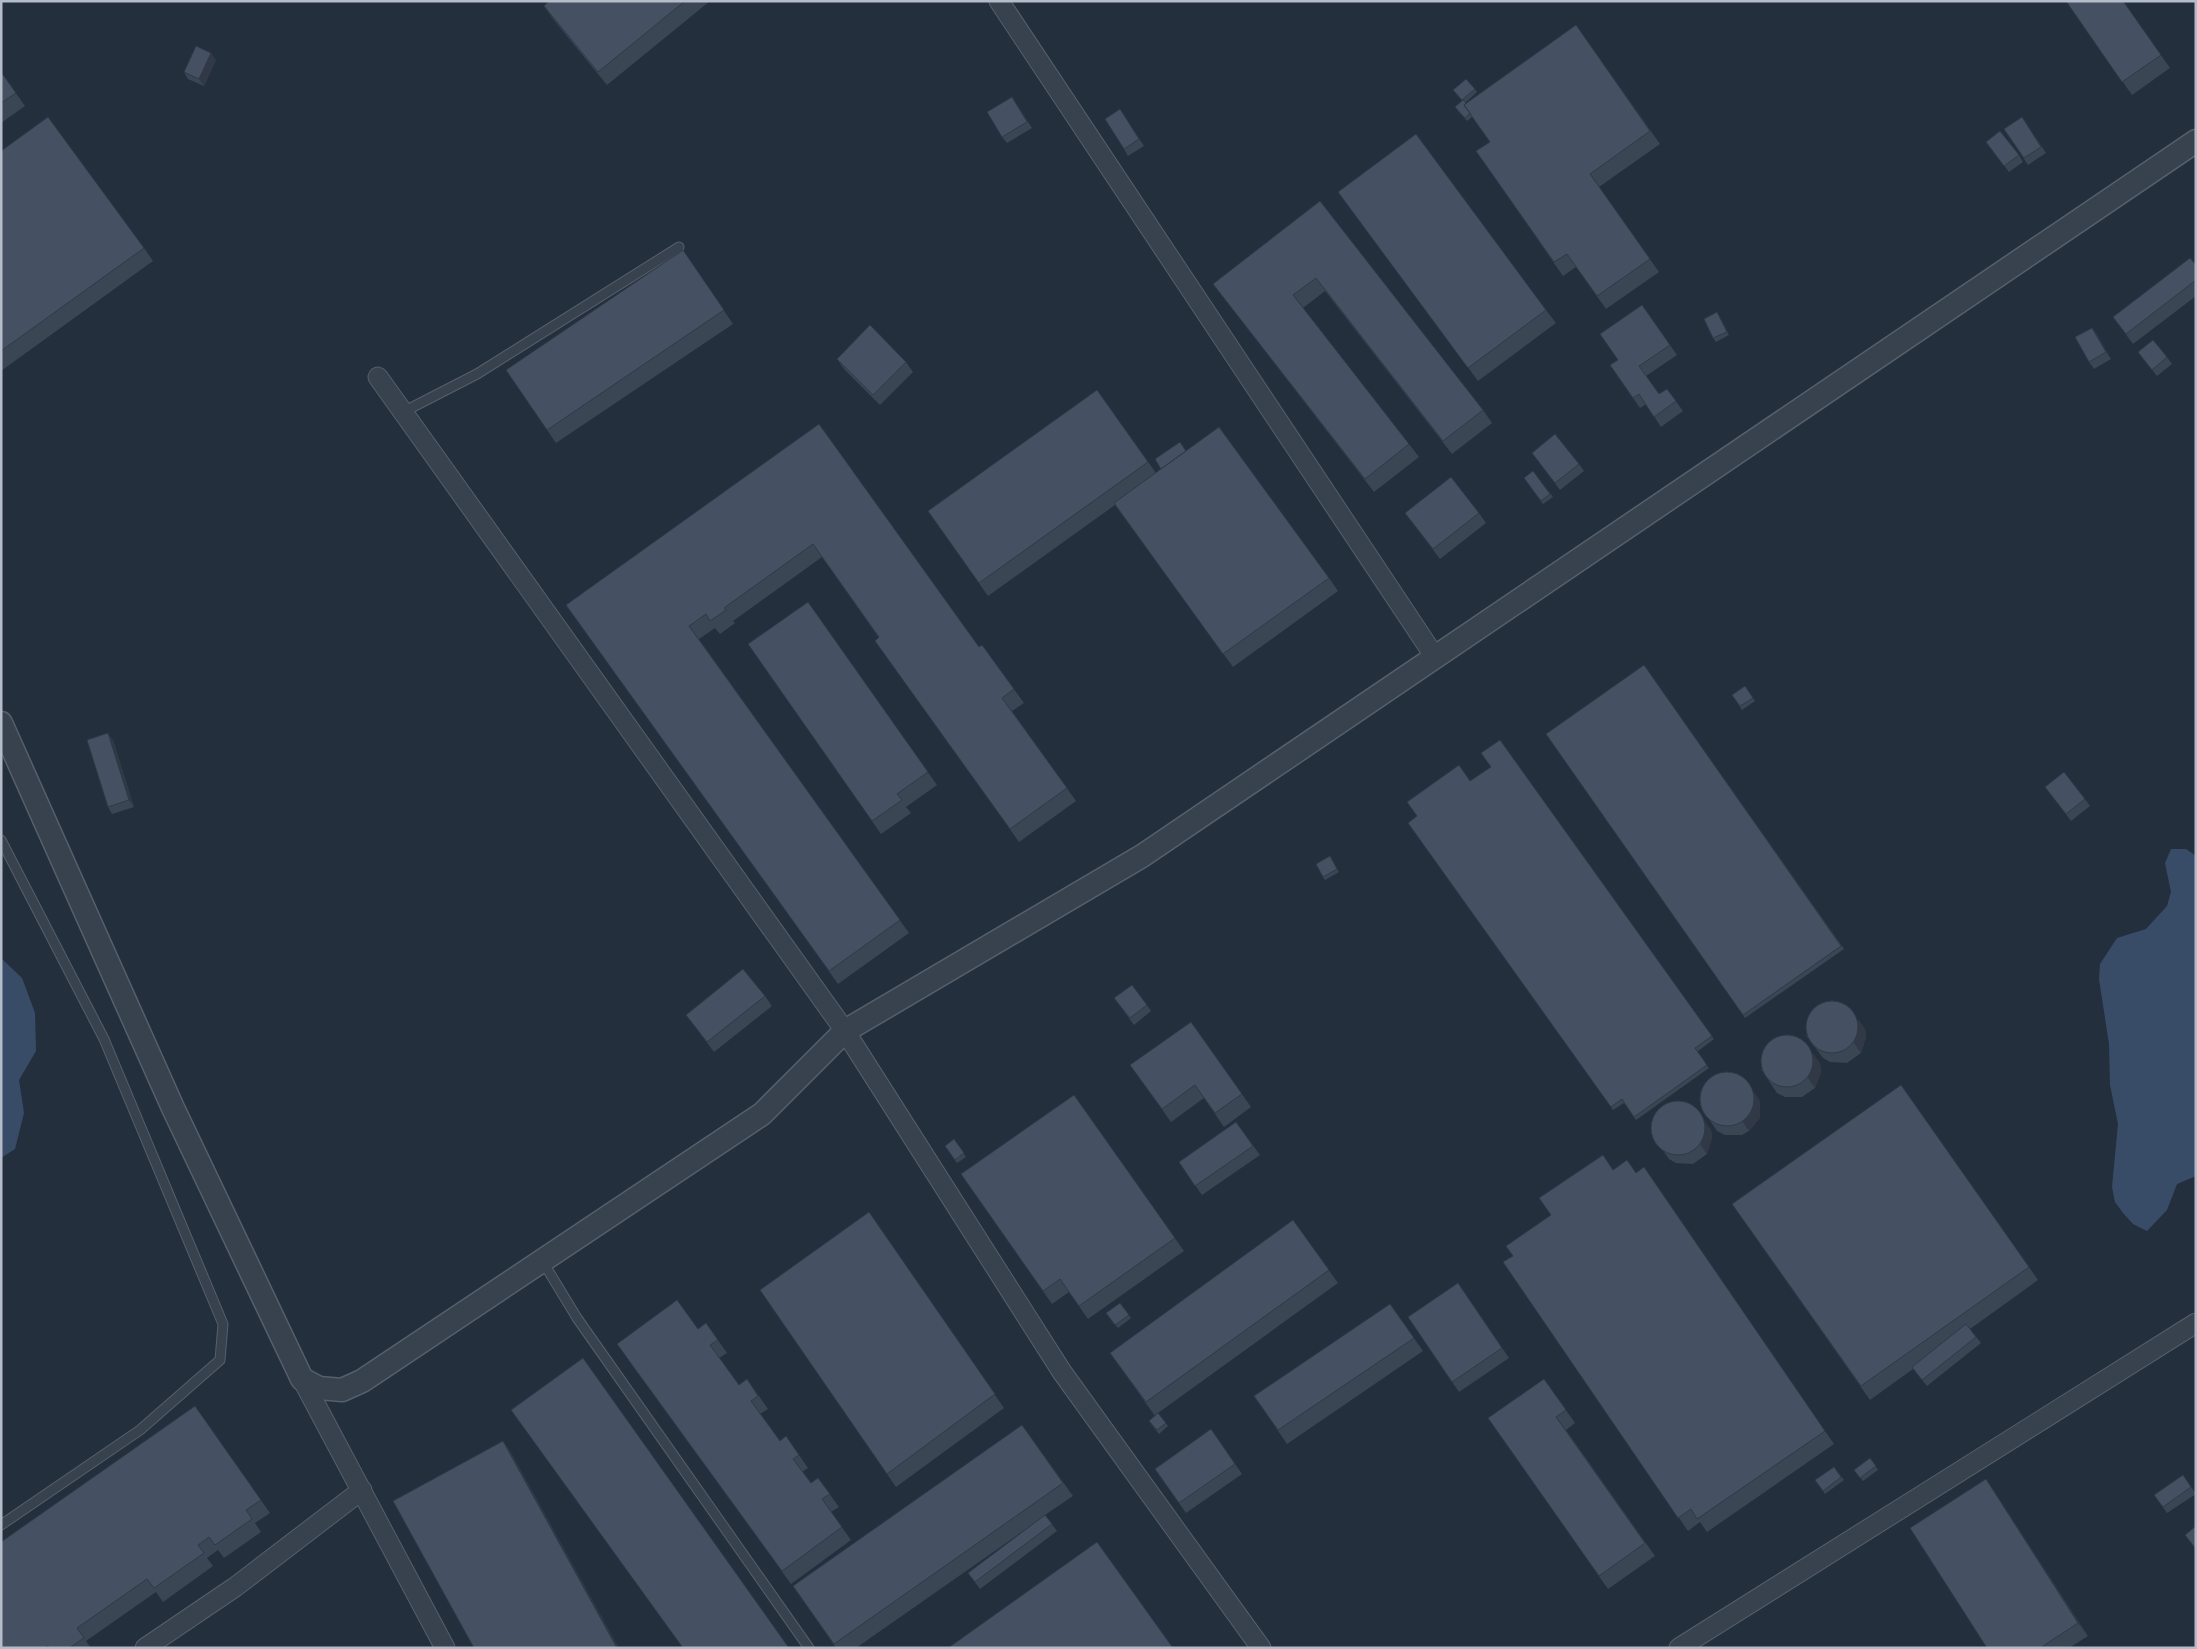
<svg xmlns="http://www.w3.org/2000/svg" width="2197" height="1649" font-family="'Golos Text',sans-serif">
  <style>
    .water { fill: #394c67 }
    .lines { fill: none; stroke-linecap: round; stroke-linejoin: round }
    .service-casing { stroke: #565f6c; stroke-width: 11 }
    .minor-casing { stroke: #565f6c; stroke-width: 21 }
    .tertiary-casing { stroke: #565f6c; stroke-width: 25 }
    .service { stroke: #38414e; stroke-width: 9 }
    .minor { stroke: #38414e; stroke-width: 19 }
    .tertiary { stroke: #38414e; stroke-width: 22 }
    .wall { fill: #3b4654 }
    .shaded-wall { fill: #303945 }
    .building { fill: #455162; stroke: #303945 }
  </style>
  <rect width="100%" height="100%" fill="#242f3e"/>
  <path class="water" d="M2171,849H2186L2196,856V1176L2177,1184L2167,1210L2147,1231L2133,1224L2123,1213L2115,1202L2112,1187L2118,1124L2110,1085L2109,1044L2099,979L2100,964L2117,938L2146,929L2167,906L2171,892L2165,863Z
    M1,958L22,978L35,1013L36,1051L19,1080L24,1113L15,1149L1,1158Z"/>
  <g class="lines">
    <g class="service-casing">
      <path id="service" d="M403,412L477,374L679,247
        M1,840L104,1039L223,1324L220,1360L140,1430L1,1525
        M543,1262L577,1318L809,1648"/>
    </g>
    <g class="minor-casing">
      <path id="minor" d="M999,1L1435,657
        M378,377L845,1031L1062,1372L1261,1648
        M302,1379L445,1648
        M145,1648L235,1587L362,1490
        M1679,1648L2196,1323"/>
    </g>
    <g class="tertiary-casing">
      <path id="tertiary" d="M1,723L173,1108L302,1379L319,1388L342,1390L362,1381L762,1114L845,1031L1142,856L2196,141"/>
    </g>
    <use href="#service" class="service"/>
    <use href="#minor" class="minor"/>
    <use href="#tertiary" class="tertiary"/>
  </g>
  <path class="wall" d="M549,1H710L607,85L553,19L544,6Z
    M2066,1H2123L2170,68L2132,95Z
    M1576,25L1660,144L1599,187L1659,272L1606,309L1576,267L1563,276L1476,151L1490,142L1472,117L1467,121L1457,110L1462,101L1453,90L1475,89L1477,92L1466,102V103Z
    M216,60L204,86L188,79L184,72Z
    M1,72L25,106L1,123Z
    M1012,97L1032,128L1007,143L1002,137Z
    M1120,109L1144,146L1128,156L1124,149Z
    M2022,117L2046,153L2028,165L2004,129Z
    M1986,142L2019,155L2023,162L2009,172Z
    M1,151L144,248L153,261L1,371Z
    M1338,192L1546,310L1556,323L1478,381Z
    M1320,201L1483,410L1492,423L1452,454L1325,291L1303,308L1409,444L1419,457L1374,492L1223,297L1213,284Z
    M683,250L733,324L556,443L506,370Z
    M2196,265V296L2133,344L2113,317Z
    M1642,305L1677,355L1646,376L1659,394L1667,389L1683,411L1661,427L1646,404L1640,408L1610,365L1618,360Z
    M1717,312L1729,335L1716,342L1713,338Z
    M2092,328L2111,359L2094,369L2089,362Z
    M2138,352L2167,357L2172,364L2157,376Z
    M837,359L906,362L913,372L880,405L844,369Z
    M1097,390L1156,473L1329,578L1338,591L1233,667L1115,505L988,596L928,511Z
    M819,424L979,647L982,645L1024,703L1012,711L1076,801L1019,842L875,641L879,638L822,557L733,621L735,623L720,634L715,628L699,639L909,933L838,984L566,605Z
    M1532,453L1579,464L1584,471L1560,490Z
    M1533,471L1553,497L1543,504L1524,478Z
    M1405,513H1479L1486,523L1440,559Z
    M808,602L937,785L906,807L911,813L881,834L748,644Z
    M1644,665L1844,949L1745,1018L1546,734Z
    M1745,686L1755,701L1742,710L1732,695Z
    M113,740L134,807L112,814L108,807Z
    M1500,740L1714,1039L1697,1052L1709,1068L1636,1120L1624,1103L1613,1110L1408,823L1470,781L1491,767Z
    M2045,787L2085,799L2090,806L2071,821Z
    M1330,856L1339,872L1325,880L1323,877Z
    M765,996L772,1006L714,1052L686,1015Z
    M1114,998L1147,1005L1151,1011L1134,1025Z
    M1191,1022L1251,1107L1224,1127L1204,1098L1171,1122L1130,1065Z
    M1865,1029L1866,1037L1861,1053L1847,1063L1830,1062L1823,1058L1806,1035Z
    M1820,1063L1821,1072L1815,1088L1802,1097H1785L1777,1093L1761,1069Z
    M1743,1077L1760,1101V1118L1749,1131L1742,1135H1725L1717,1131L1701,1107Z
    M1901,1085L2038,1280L1970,1329L1981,1343L1927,1386L1913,1369L1870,1400L1732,1204Z
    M1074,1095L1184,1251L1088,1319L1069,1292L1052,1304L961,1174Z
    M1236,1122L1260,1155L1202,1195L1179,1162Z
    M1711,1130L1712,1138L1707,1154L1693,1164L1676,1163L1669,1159L1652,1135Z
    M954,1139L966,1157L957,1163L945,1146Z
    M1644,1167L1834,1444L1707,1532L1700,1522L1688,1531L1503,1262L1513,1256L1551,1215L1613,1170L1636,1173Z
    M869,1212L1004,1408L896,1487L760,1290Z
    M1293,1220L1338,1283L1158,1413L1168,1426L1159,1434L1151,1424L1155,1416L1110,1353Z
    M1458,1283L1509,1358L1459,1392L1408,1317Z
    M1120,1303L1131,1318L1118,1328L1106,1313Z
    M1390,1304L1423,1351L1287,1444L1254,1396Z
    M706,1323L727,1353L719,1358L739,1385L747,1379L768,1409L760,1414L780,1441L786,1436L808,1468L802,1472L811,1483L818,1478L839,1507L831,1512L851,1540L791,1584L626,1357L698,1329Z
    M1544,1379L1575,1423L1566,1430L1655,1556L1608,1589L1488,1418Z
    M195,1406L270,1513L255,1523L261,1532L224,1558L218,1550L207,1558L213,1566L163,1602L156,1592L86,1641L91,1648H1Z
    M1022,1425L1073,1496L1045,1515L1057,1531L980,1589L968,1573L1039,1520L856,1648H836L793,1586Z
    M1211,1429L1242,1474L1186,1513L1155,1469Z
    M1870,1458L1878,1470L1863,1481L1854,1470Z
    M1834,1467L1844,1480L1825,1494L1815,1480Z
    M2183,1475L2196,1494L2167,1513L2154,1495Z
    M1986,1479L2088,1636L2069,1648H1987Z"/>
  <path class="shaded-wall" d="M211,53L216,60L204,86L199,79Z
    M2092,328L2097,334L2111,359L2106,352Z
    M108,733L113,740L134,807L129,800Z
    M1858,1019L1865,1029L1866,1037L1861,1053L1854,1043Z
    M1813,1053L1820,1063L1821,1072L1815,1088L1808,1078Z
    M1753,1091L1760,1101V1118L1749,1131L1742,1121Z
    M1704,1120L1711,1130L1712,1138L1707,1154L1700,1144Z
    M503,1441L512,1454L619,1648H617Z
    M1986,1479L1995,1492L2088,1636L2078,1623Z"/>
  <path class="building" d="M549,1H685L598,72L544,6Z
    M2066,1H2123L2161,55L2122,82Z
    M1576,25L1650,131L1590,174L1650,259L1597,296L1567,254L1554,262L1476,151L1490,142L1464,105Z
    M196,46L211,53L199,79L184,72Z
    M1,72L16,93L1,103Z
    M1466,79L1475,89L1462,100L1453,90Z
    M1012,97L1027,122L1002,137L987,112Z
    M1463,100L1466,103L1464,105L1470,113L1465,118L1455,107Z
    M1120,109L1139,139L1124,149L1105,119Z
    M48,117L144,248L1,351V151Z
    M2022,117L2041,147L2024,158L2004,129Z
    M2000,131L2019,155L2004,166L1986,142Z
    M1416,134L1546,310L1468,368L1338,192Z
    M1320,201L1483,410L1443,441L1316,278L1293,295L1409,444L1365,479L1213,284Z
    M683,250L724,310L547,430L506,370Z
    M2190,258L2196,265V280L2126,334L2113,317Z
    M1642,305L1670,345L1639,366L1659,394L1667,389L1676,401L1654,417L1639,394L1633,398L1610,365L1618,360L1600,334Z
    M1717,312L1727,332L1713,338L1704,319Z
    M870,325L906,362L873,395L837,359Z
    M2092,328L2106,352L2089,362L2075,337Z
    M2153,340L2167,357L2152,370L2138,352Z
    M1097,390L1148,462L979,583L928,511Z
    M819,424L979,647L982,645L1014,689L1002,698L1067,788L1010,829L875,641L879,637L813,544L724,608L726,610L710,621L706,614L689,626L900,920L829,971L566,605Z
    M1219,427L1329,578L1223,654L1114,503Z
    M1555,434L1579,464L1555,483L1532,453Z
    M1180,442L1186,451L1161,469L1155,459Z
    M1533,471L1550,494L1541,501L1524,478Z
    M1451,477L1479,513L1433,549L1405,513Z
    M808,602L928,772L897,794L902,800L872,821L748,644Z
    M1644,665L1841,946L1743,1015L1546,734Z
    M1745,686L1753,698L1740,706L1732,695Z
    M108,733L129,800L108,807L87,740Z
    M1500,740L1712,1036L1695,1048L1707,1065L1634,1117L1622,1099L1611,1107L1408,823L1417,816L1407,802L1459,765L1470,781L1491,767L1481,753Z
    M2064,772L2085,799L2066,814L2045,787Z
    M1330,856L1337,869L1323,877L1316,864Z
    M743,969L765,996L707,1042L686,1015Z
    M1132,985L1147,1005L1130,1018L1114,998Z
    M1806 1027a26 26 0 1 1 52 0a26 26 0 1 1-52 0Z
    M1191,1022L1242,1094L1215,1113L1195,1085L1162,1109L1130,1065Z
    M1761 1061a26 26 0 1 1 52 0a26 26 0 1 1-52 0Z
    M1700 1099a27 27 0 1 1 54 0a27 27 0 1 1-54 0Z
    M1901,1085L2029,1267L1861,1386L1732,1204Z
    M1074,1095L1175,1238L1079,1306L1060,1279L1043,1291L961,1174Z
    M1651 1128a27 27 0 1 1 54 0a27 27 0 1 1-54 0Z
    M1236,1122L1253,1146L1195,1186L1179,1162Z
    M954,1139L964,1153L955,1160L945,1146Z
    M1603,1155L1613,1170L1627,1160L1636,1173L1644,1167L1825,1431L1697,1519L1691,1509L1678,1518L1503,1262L1513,1256L1506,1246L1551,1215L1539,1198Z
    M869,1212L995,1394L887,1474L760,1290Z
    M1293,1220L1329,1270L1146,1402L1110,1353Z
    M1458,1283L1502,1348L1452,1382L1408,1317Z
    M677,1300L698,1329L706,1323L718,1340L710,1345L739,1385L747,1379L758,1396L751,1401L780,1441L786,1436L799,1455L793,1459L811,1483L818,1478L830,1494L822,1499L842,1527L782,1571L617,1344Z
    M1120,1303L1129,1315L1115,1325L1106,1313Z
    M1390,1304L1414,1338L1278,1430L1254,1396Z
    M1966,1324L1976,1337L1922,1380L1912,1367Z
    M583,1358L789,1648H683L511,1410Z
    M1544,1379L1566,1410L1556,1417L1645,1543L1599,1576L1488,1418Z
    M195,1406L261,1500L246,1510L252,1519L215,1545L209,1537L198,1545L204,1553L154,1588L147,1579L77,1628L84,1638L69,1648H49L48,1646L45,1648H1V1542Z
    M1158,1413L1166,1423L1157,1430L1149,1421Z
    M1022,1425L1063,1483L834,1644L793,1586Z
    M1211,1429L1235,1464L1179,1503L1155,1469Z
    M503,1441L617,1648H474L393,1501Z
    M1870,1458L1876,1466L1860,1478L1854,1470Z
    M1834,1467L1841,1477L1823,1491L1815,1480Z
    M2183,1475L2191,1487L2163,1507L2154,1495Z
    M1986,1479L2078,1623L2040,1648H1987L1910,1528Z
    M1045,1515L1052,1524L975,1582L968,1573Z
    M2196,1526V1549L2185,1535Z
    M1097,1542L1173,1648H948Z"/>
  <rect width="2197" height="1649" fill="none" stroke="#b4bcc9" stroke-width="5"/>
</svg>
